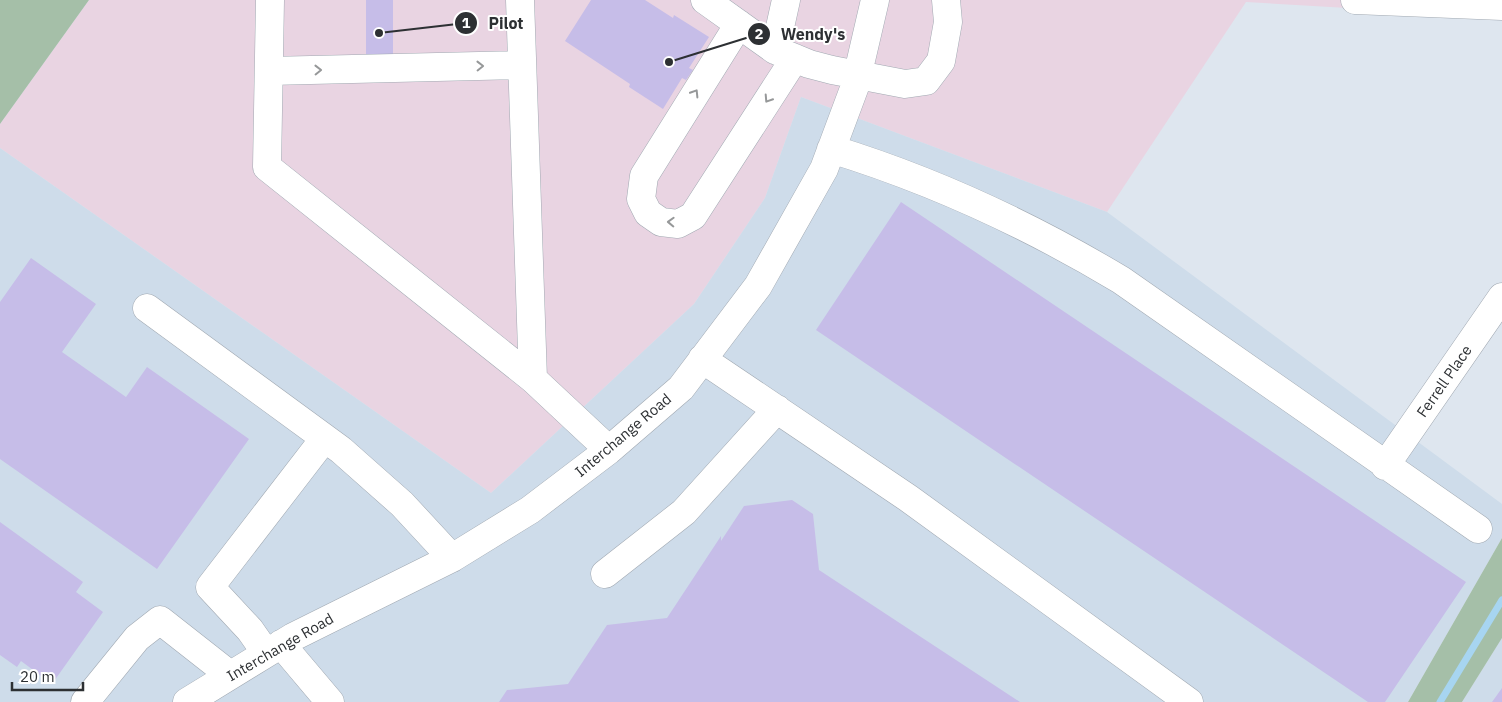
<svg xmlns="http://www.w3.org/2000/svg" width="1502" height="702" font-family="'IBM Plex Sans',sans-serif">
  <style>
    .commercial { fill: #e9d4e2 }
    .built { fill: #cedcea }
    .green { fill: #a5bfa8 }
    .lines { fill: none; stroke-linecap: round; stroke-linejoin: round }
    .stream { stroke: #a7d5f1; stroke-width: 7 }
    .building { fill: #c6bde8 }
    .minor-casing { stroke: #a1a9b2; stroke-width: 29 }
    .minor { stroke: #fff; stroke-width: 28 }
    .oneway { stroke: #969899 }
    .labels { text-anchor: middle; dominant-baseline: central; stroke-width: 4; stroke-linejoin: round; paint-order: stroke }
    .street-label { font-size: 15px; fill: #2d3033; stroke: #fff }
    .leader { fill: none; stroke: #2d3033; stroke-width: 2 }
    .callout-dot { fill: #2d3033; stroke: #fff; stroke-width: 2 }
    .mark-label { font-size: 15px; text-anchor: middle; font-weight: bold; fill: #fff }
    .callout-label { font-size: 16px; text-anchor: middle; font-weight: bold; fill: #2d3033; stroke: #fff; stroke-width: 4; stroke-linejoin: round; paint-order: stroke }
  </style>
  <rect width="100%" height="100%" fill="#dee6ef"/>
  <path class="commercial" d="M89,0H1502V17L1246,2L1107,212L801,97L765,198L694,304L491,493L0,148V124Z"/>
  <path class="built" d="M801,97L1107,212L1502,504V538L1408,702H0V148L491,493L694,304L765,198Z
    M1502,638V702H1462Z"/>
  <path class="green" d="M0,0H89L0,124Z
    M1502,538V638L1462,702H1408Z"/>
  <g class="lines">
    <path class="stream" d="M1440,702L1502,600"/>
  </g>
  <path class="building" d="M366,0H393V66H366Z
    M591,0H645L673,18L674,15L709,37L689,68L693,70L686,80L682,78L663,109L629,87L630,84L565,41Z
    M901,202L1466,582L1385,702H1368L816,330Z
    M31,258L96,304L62,352L126,397L147,367L249,439L157,569L0,459V302Z
    M792,500L813,514L819,570L1020,702H499L507,690L568,684L607,625L667,618L721,536V541L744,506Z
    M0,522L83,582L76,592L103,612L52,684L21,661L17,667L0,655Z
    M1502,688V702H1492Z"/>
  <g class="lines">
    <g class="minor-casing">
      <path id="minor" d="M270,0L267,167L533,379L609,450
        M520,0L533,379
        M705,0L775,50
        M786,0L775,50L809,64L832,70L905,84L926,81L941,61L948,22L946,0
        M1355,0L1502,6
        M739,24L644,176L641,199L648,213L661,222L678,224L693,216L795,58
        M269,71L522,65
        M831,149C932,180 1031,226 1121,280L1478,529
        M147,308L341,450L402,504L452,558
        M702,359L908,498L1189,702
        M1385,466L1502,297
        M605,574L684,512L777,409
        M281,644L330,702
        M266,653L250,630L210,587L324,439
        M85,702L137,638L160,620L230,675
        M187,702L293,637L452,558L530,510L609,450L681,388L758,286L824,169L855,86L875,0"/>
    </g>
    <use href="#minor" class="minor"/>
  </g>
  <defs><path id="oneway-chevron" d="M-2-3.5L2.5 0L-2 3.5" fill="none" stroke-width="1.6" stroke-linecap="round" stroke-linejoin="round" transform="scale(1.25)"/></defs>
  <g class="oneway">
    <use href="#oneway-chevron" transform="translate(480 66) rotate(-1)"/>
    <use href="#oneway-chevron" transform="translate(318 70) rotate(-1)"/>
    <use href="#oneway-chevron" transform="translate(695 93) rotate(-58)"/>
    <use href="#oneway-chevron" transform="translate(768 99) rotate(123)"/>
    <use href="#oneway-chevron" transform="translate(671 222) rotate(-178)"/>
  </g>
  <g class="labels">
    <g class="street-label">
      <text transform="translate(1444 381) rotate(-55)">Ferrell Place</text>
      <text transform="translate(623 435) rotate(-40)">Interchange Road</text>
      <text transform="translate(280 647) rotate(-30)">Interchange Road</text>
    </g>
  </g>
  <path class="leader" d="M379 33L466 23M669 62L759 34"/>
  <g class="callout-dot">
    <circle cx="379" cy="33" r="5"/>
    <circle cx="669" cy="62" r="5"/>
    <circle cx="466" cy="23" r="12"/>
    <circle cx="759" cy="34" r="12"/>
  </g>
  <g class="mark-label">
    <text x="466" y="28">1</text>
    <text x="759" y="39">2</text>
  </g>
  <g class="callout-label">
    <text x="506" y="29">Pilot</text>
    <text x="813" y="40">Wendy's</text>
  </g>
  <path d="M12 682v8h71v-8" fill="none" stroke="#2d3033" stroke-width="2.5"/>
  <text x="20" y="682" font-size="15" fill="#2d3033" stroke="#ffffff" stroke-width="4" paint-order="stroke">20 m</text>
</svg>
